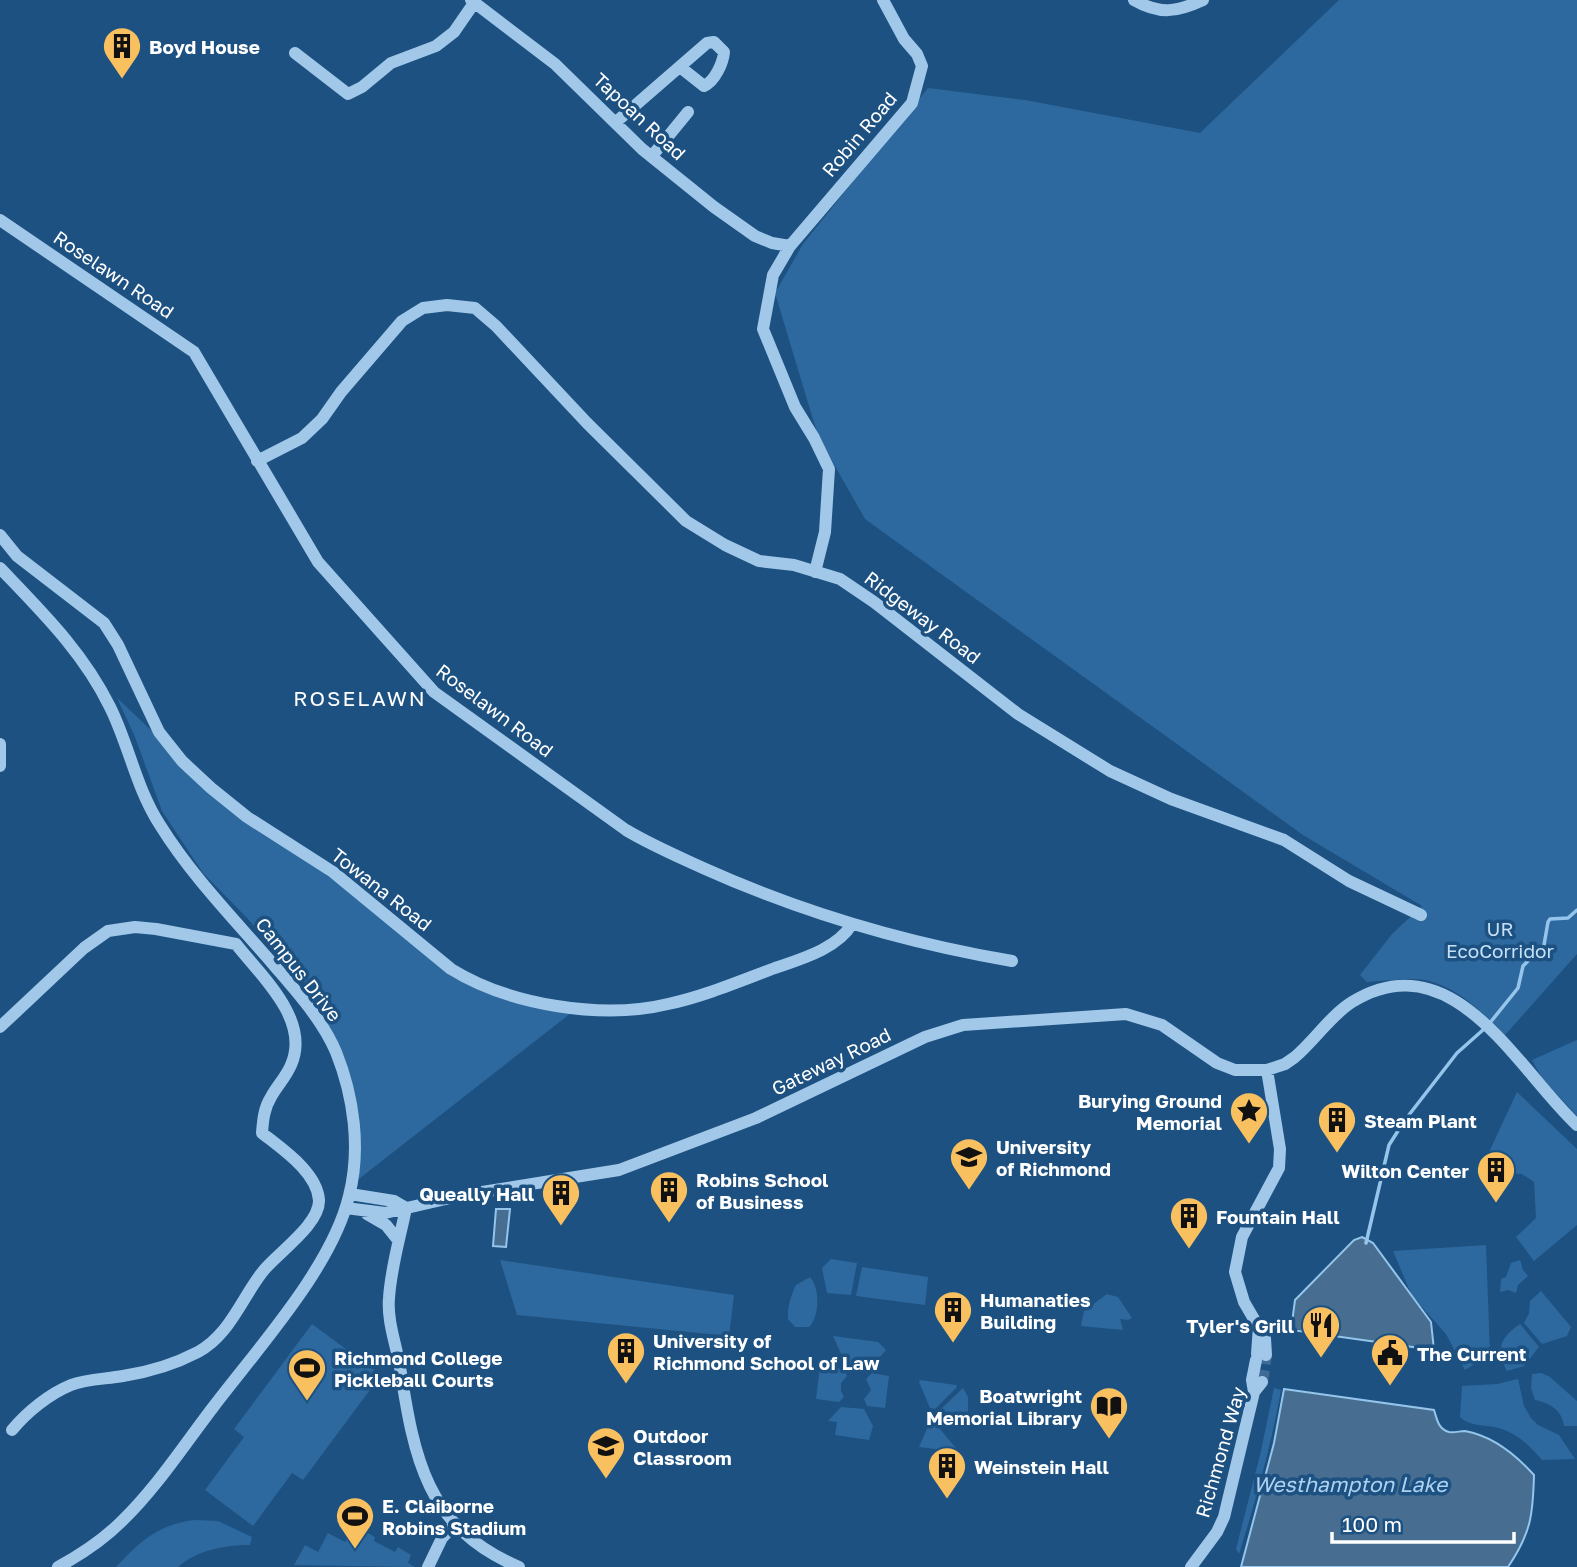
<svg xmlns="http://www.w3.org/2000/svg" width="1577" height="1567" font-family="'Golos Text',sans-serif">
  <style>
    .green { fill: #2d699e }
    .water { fill: #476e91; stroke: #95c5eb; stroke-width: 2 }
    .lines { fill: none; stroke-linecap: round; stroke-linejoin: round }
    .stream { stroke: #95c5eb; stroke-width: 3.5 }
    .minor-tunnel { stroke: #3f6b94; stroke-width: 12; stroke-dasharray: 12 6; stroke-linecap: butt }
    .minor { stroke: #a2c8e9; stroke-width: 12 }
    .labels { text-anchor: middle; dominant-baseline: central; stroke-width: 7; stroke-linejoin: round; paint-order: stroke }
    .poi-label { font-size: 19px; font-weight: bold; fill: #fff; stroke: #1d5181; text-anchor: start }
    .street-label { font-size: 19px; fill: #fff; stroke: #1d5181 }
    .park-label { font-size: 19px; fill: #c6e1f7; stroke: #1d5181 }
    .neighbourhood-label { font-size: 21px; letter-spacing: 2px; fill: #fff; stroke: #1d5181 }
    .water-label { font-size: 21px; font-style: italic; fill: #add2f1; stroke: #1d5181 }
  </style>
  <rect width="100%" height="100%" fill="#1d5181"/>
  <path class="green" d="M1339,0H1577V954L1505,1035C1480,1010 1450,979 1412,979C1397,979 1382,981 1367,982L1360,975L1392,934L1422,906L1303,835L865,519L818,436L775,293L803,244L928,88L1025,100L1200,133Z
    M117,698L242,816L324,873L474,987L571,1013L355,1182L350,1079L316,1001L301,978L247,918L203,873L162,811L135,737Z
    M1577,1040V1116L1542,1078L1532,1060Z
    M1517,1092L1577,1149V1225L1534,1261L1516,1237L1536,1218L1534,1182L1522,1174L1492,1173L1489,1152Z
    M1486,1245L1490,1354L1465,1370L1446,1334L1412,1296L1393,1251Z
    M831,1259L857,1263L851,1295L827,1293L822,1268Z
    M500,1260L734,1295L729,1336L517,1315Z
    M1520,1260L1523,1270L1528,1276L1518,1285L1516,1293L1508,1290L1500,1292L1501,1279L1506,1277L1511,1263Z
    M862,1267L928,1277L925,1305L856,1296Z
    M810,1277C820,1288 820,1316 809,1327H795L788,1319C787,1308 791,1295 796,1285Z
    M1541,1291L1571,1327L1567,1336L1542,1344L1524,1323L1529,1313L1530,1301Z
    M1107,1294L1118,1297L1132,1318L1128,1320L1120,1319L1123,1330L1081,1326L1084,1311Z
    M312,1324L381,1375L303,1480L292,1473L253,1526L205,1490L244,1437L234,1429Z
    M1520,1324L1539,1347L1524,1366L1507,1371C1495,1349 1500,1338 1520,1324Z
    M833,1336L878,1342L886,1350L870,1369L846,1365Z
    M820,1366L844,1369L847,1376L841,1383V1391L844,1397L839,1402L816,1399Z
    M872,1373L889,1376L885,1408L867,1406L864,1399L871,1390L866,1379Z
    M1541,1373L1550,1377L1577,1401V1426H1564C1562,1410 1550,1403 1535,1400L1531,1388L1532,1374Z
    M1518,1379L1524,1406L1531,1418L1538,1425L1559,1435L1575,1459L1542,1460C1531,1447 1519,1435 1502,1429C1487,1424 1472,1428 1460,1417L1462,1386L1497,1384Z
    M920,1380L956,1385L957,1387L935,1409L930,1408L919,1382Z
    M963,1388L968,1397V1412H965L959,1418L939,1415L938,1412Z
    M1274,1388L1281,1390C1271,1446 1256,1500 1239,1554L1236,1549L1261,1451Z
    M841,1407L864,1409L873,1426L869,1440L835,1435L837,1422L828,1421Z
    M935,1423L959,1452L919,1447L929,1424Z
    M194,1520L218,1521L252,1537L250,1545C225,1545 197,1550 178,1567H116C140,1541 158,1525 194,1520Z
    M364,1531L375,1537L374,1541L395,1552L398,1547L411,1555L408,1563L415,1567L294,1565L305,1545L318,1552L328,1533L345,1542L349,1534L359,1539Z"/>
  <path class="water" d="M496,1209H510L506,1247L493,1246Z
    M1362,1237L1373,1243L1431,1322L1434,1350L1291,1330L1295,1300L1354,1240Z
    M1284,1389L1434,1410C1437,1419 1438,1429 1449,1432C1454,1433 1460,1431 1465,1431C1493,1436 1516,1455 1534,1475C1533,1515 1531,1533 1508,1567H1241L1274,1443Z"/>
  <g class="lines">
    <path class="stream" d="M1489,1024L1518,988L1523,966L1544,945L1548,922L1550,919L1568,918L1577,910
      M1366,1243L1389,1145L1405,1120L1457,1053L1484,1029"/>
    <path class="minor-tunnel" d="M1262,1382L1266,1355"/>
    <path class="minor" d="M471,0L555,64L642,149L714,207L755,236L772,243L790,246
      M1134,0C1160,15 1177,12 1203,0
      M295,53L348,94L362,87L391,63L436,46L454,32L474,3
      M616,122L707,43L714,42L724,52C723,63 715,81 704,86L680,67
      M652,156L688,112
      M0,220L194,352L318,562L434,692L626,830C651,845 677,856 703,868C801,912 906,943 1012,961
      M257,461L302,438L322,419L341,392L402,321L423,308L447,305L475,308L496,326L587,423L686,521L725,545L759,561L794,565L840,579L874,602L1018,714L1110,771L1171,799L1284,840L1349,881L1421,915
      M0,535L17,556L104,623L118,645L159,732L182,761L211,788L247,817L333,872L451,969C509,1005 602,1020 668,1004C705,996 740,981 775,968C801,959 837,949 852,924
      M0,568C42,612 83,652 110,707C129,745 136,788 160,825C191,875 233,918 272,963C295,990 322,1019 336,1052C354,1097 361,1149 349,1196C332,1267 258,1348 214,1406C184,1445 157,1487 122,1521C103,1540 82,1554 58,1567
      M815,572L825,532L829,469L814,438L795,407L763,329L773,275L790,246L912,103L922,66L917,54L904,39L883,0
      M0,744V766
      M0,1027L84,948L108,931L135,927L156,929L236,944C261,976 311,1020 291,1065C286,1077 277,1086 271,1097C264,1108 263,1120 262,1133C282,1149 317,1172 319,1200C320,1224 279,1252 264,1270C242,1297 230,1335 198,1352C175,1364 149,1372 123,1376C106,1379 86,1379 71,1385C49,1394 27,1412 12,1430
      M350,1194L394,1201L406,1208
      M346,1208L385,1213L463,1195L619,1170L756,1118L925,1037L963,1025L1126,1014L1162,1025L1217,1063L1235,1070H1267L1285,1064L1295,1057C1315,1040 1330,1016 1352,1002C1453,940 1517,1069 1577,1125
      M406,1208C400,1238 391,1267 389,1298C387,1321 396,1344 400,1367C414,1457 426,1528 519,1567
      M367,1214L386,1225L398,1240
      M1257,1354L1259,1326
      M1266,1355L1265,1338L1244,1302L1235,1272L1242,1237L1279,1168L1280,1149L1267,1070
      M1254,1392L1252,1380L1256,1360
      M428,1567L442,1538L455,1524
      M1191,1567L1217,1532L1224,1517L1254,1392L1262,1382"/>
  </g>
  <defs>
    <g id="building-pin" transform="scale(2.0125)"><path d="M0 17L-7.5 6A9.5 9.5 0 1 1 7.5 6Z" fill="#f9c060" stroke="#1d5181"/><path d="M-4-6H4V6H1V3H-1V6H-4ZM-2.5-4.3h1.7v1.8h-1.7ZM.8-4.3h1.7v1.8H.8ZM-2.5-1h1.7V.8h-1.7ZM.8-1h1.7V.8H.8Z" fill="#111"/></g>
    <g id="sight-pin" transform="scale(2.0125)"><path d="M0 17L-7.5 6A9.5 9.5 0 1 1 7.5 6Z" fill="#f9c060" stroke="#1d5181"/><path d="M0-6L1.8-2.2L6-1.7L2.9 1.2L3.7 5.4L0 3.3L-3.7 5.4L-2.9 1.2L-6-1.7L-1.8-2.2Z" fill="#111"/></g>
    <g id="university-pin" transform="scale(2.0125)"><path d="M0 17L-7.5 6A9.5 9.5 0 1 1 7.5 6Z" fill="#f9c060" stroke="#1d5181"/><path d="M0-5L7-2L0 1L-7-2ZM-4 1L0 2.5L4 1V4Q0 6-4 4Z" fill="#111"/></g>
    <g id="restaurant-pin" transform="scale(2.0125)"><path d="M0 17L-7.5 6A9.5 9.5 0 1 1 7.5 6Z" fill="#f9c060" stroke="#1d5181"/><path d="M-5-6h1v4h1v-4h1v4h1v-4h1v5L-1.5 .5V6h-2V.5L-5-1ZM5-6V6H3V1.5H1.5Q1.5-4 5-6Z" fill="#111"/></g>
    <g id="civic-pin" transform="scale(2.0125)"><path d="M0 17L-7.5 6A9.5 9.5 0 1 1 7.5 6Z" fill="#f9c060" stroke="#1d5181"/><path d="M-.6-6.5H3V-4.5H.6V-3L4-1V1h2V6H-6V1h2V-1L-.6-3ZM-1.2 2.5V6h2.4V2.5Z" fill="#111"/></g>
    <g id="stadium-pin" transform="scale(2.0125)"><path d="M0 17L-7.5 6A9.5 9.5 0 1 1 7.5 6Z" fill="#f9c060" stroke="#1d5181"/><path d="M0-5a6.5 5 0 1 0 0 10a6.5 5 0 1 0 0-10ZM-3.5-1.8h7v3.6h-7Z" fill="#111"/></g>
    <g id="library-pin" transform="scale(2.0125)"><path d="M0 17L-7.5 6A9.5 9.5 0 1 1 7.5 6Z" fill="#f9c060" stroke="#1d5181"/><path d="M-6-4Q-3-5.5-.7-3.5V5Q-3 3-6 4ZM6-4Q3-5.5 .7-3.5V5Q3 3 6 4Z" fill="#111"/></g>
  </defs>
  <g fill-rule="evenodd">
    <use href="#building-pin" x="122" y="46"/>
    <use href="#sight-pin" x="1249" y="1111"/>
    <use href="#building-pin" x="1337" y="1120"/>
    <use href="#university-pin" x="969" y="1157"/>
    <use href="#building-pin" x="1496" y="1170"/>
    <use href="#building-pin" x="669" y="1190"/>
    <use href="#building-pin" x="561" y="1193"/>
    <use href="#building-pin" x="1189" y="1216"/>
    <use href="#building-pin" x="953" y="1310"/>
    <use href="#restaurant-pin" x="1321" y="1325"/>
    <use href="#building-pin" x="626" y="1351"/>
    <use href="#civic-pin" x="1390" y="1353"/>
    <use href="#stadium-pin" x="307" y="1368"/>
    <use href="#library-pin" x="1109" y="1406"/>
    <use href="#university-pin" x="606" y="1446"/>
    <use href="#building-pin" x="947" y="1466"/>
    <use href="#stadium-pin" x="355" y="1516"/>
  </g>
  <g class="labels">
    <g class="poi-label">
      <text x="149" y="46">Boyd House</text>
      <text x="1222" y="1100" text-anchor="end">Burying Ground<tspan x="1222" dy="22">Memorial</tspan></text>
      <text x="1364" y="1120">Steam Plant</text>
      <text x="996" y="1146">University<tspan x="996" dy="22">of Richmond</tspan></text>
      <text x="1469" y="1170" text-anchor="end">Wilton Center</text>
      <text x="696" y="1179">Robins School<tspan x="696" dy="22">of Business</tspan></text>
      <text x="534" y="1193" text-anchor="end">Queally Hall</text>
      <text x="1216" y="1216">Fountain Hall</text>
      <text x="980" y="1299">Humanaties<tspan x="980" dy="22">Building</tspan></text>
      <text x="1294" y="1325" text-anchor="end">Tyler's Grill</text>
      <text x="653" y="1340">University of<tspan x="653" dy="22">Richmond School of Law</tspan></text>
      <text x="1417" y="1353">The Current</text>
      <text x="334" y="1357">Richmond College<tspan x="334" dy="22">Pickleball Courts</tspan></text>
      <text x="1082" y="1395" text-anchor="end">Boatwright<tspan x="1082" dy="22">Memorial Library</tspan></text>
      <text x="633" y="1435">Outdoor<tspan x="633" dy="22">Classroom</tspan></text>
      <text x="974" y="1466">Weinstein Hall</text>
      <text x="382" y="1505">E. Claiborne<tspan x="382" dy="22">Robins Stadium</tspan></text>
    </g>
    <g class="street-label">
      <text transform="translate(640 116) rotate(43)">Tapoan Road</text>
      <text transform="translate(859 134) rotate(-50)">Robin Road</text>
      <text transform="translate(114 274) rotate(34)">Roselawn Road</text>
      <text transform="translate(923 617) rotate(37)">Ridgeway Road</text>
      <text transform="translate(495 710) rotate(37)">Roselawn Road</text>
      <text transform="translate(382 889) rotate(38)">Towana Road</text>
      <text transform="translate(299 969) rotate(52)">Campus Drive</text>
      <text transform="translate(831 1061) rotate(-26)">Gateway Road</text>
      <text transform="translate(1220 1452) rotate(-74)">Richmond Way</text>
    </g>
    <g class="park-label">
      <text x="1500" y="928">UR<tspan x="1500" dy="22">EcoCorridor</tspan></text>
    </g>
    <g class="neighbourhood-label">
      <text x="360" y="698">ROSELAWN</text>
    </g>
    <g class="water-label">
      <text x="1350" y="1484">Westhampton Lake</text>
    </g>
  </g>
  <path d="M1332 1532v10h182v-10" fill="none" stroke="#ffffff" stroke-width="3.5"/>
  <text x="1342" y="1532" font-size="21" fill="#ffffff" stroke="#1d5181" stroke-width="5" paint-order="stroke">100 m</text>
</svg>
